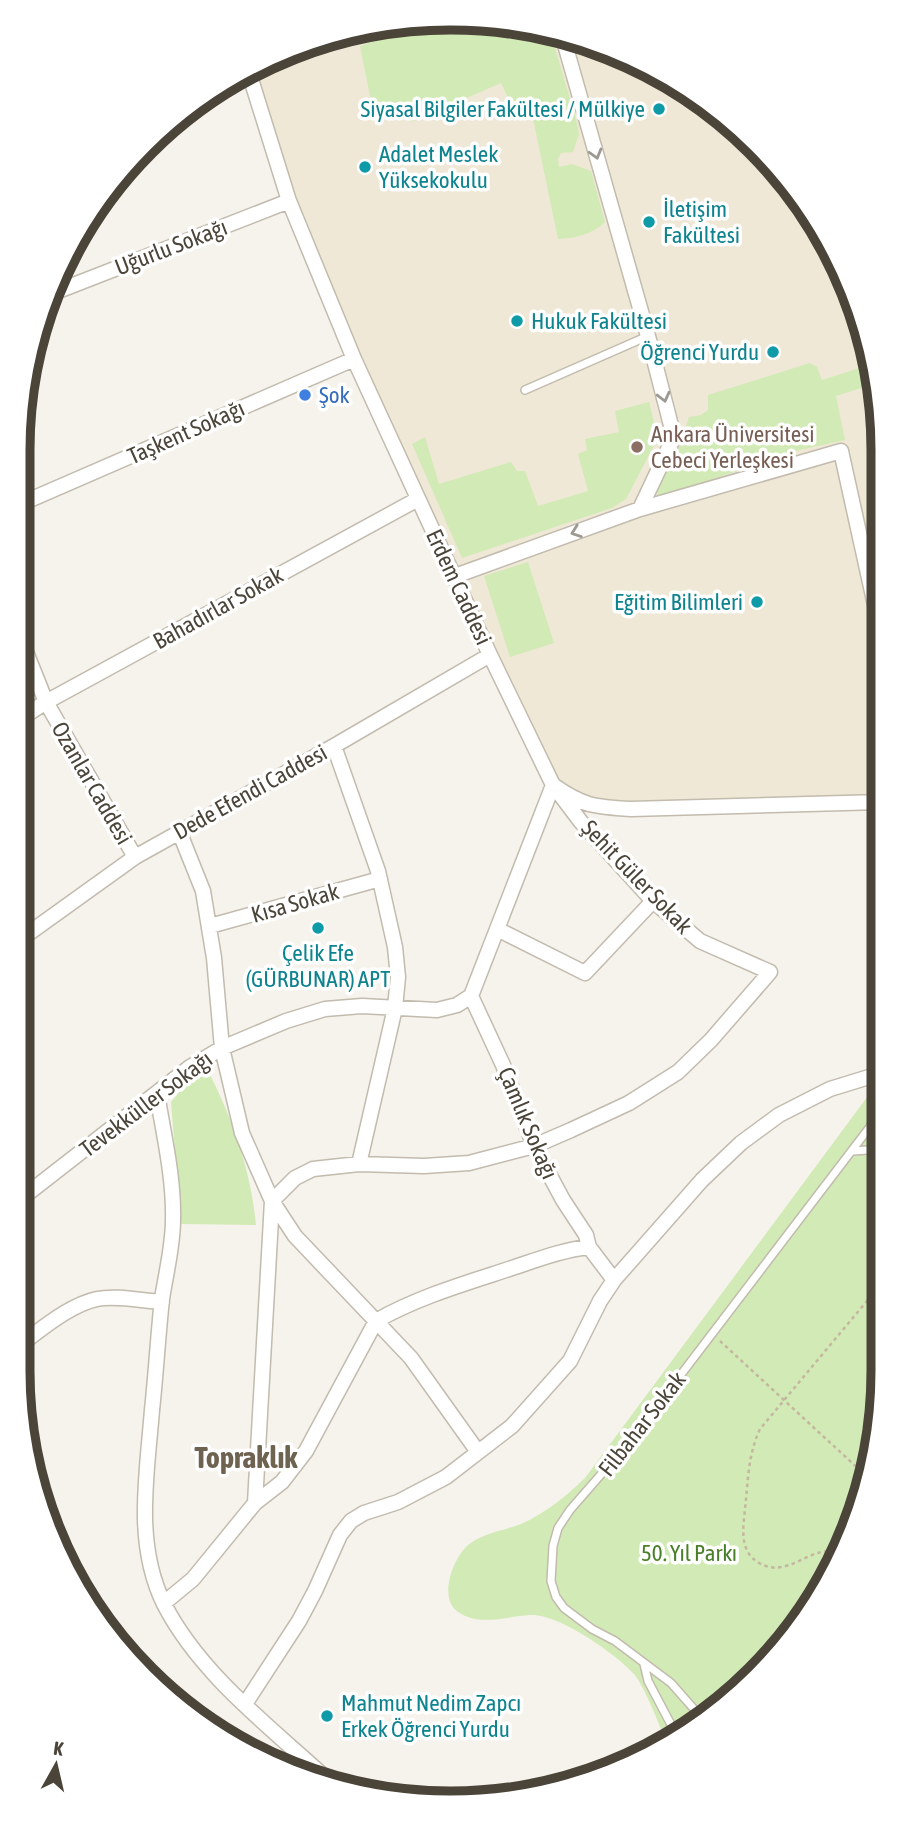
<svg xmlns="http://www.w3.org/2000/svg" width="901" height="1821" font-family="'Asap Condensed',sans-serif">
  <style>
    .education { fill: #efe8d6 }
    .green { fill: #d2eab5 }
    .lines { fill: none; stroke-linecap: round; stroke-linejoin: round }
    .lane-casing { stroke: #c2bbae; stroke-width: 10 }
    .street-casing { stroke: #c2bbae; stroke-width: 17 }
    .path { stroke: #c4b79f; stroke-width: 2.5; stroke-dasharray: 3.5 3.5; stroke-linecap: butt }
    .lane { stroke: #fff; stroke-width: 7 }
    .street { stroke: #fff; stroke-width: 14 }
    .oneway { stroke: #9c9892 }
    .culture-dot { fill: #0f9aa8; stroke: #fff; stroke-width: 2.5 }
    .shop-dot { fill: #3f7fe0; stroke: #fff; stroke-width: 2.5 }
    .education-dot { fill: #8d6e63; stroke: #fff; stroke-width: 2.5 }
    .labels { text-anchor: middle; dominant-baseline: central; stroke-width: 7; stroke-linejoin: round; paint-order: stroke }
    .culture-label { font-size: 23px; fill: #0d838f; stroke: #fff; text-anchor: start }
    .street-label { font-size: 23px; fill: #4b4439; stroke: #fff }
    .shop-label { font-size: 23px; fill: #366cbe; stroke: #fff; text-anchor: start }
    .education-label { font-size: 23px; fill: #785e54; stroke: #fff; text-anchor: start }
    .park-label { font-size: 23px; fill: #4a7f2a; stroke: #fff }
    .district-label { font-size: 30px; font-weight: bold; fill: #6e6250; stroke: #fff }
    .rim { fill: none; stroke: #4b4439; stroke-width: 9 }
  </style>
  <rect width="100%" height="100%" fill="#f6f3ec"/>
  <path class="education" d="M478,18L642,62L714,107L794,187L851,285L880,394L881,802L594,807L553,785L354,359L250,76L311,41Z"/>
  <path class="green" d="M478,18L552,38L576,119L579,134L573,152L561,153L558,159L559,167L572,164L591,171L605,222C592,235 575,238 558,239L530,104L509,100L501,83L412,122L402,114L382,111L370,96L360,46L415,27Z
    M869,353L877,383L836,396L845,440L791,452L662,497L657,495L658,485L680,446L689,417L701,415L708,410V395L810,363L817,367L822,380L869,365Z
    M649,402L658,438L626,499L612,508L462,558L412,444L425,437L439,484L511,462L517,471H525L538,506L588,491L578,454L587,450L585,439L619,432L615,411Z
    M528,562L554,643L510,657L484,576Z
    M194,1074L210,1075C234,1122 251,1172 256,1225L181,1224L171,1102Z
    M882,1077L883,1398L839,1562L756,1677L666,1741C659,1725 645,1687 634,1674C616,1654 558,1613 530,1615C507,1616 480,1627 458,1612C438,1598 453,1559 467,1546C481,1533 503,1531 521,1524C546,1513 565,1497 585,1478Z"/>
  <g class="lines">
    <g class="lane-casing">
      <path id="lane" d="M525,390L648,336
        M853,1151L882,1149
        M644,1664L648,1681L676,1734
        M701,1717L671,1683L615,1641L592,1629L564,1608L556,1597L551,1581L553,1546L558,1528L570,1510L631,1440L882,1111"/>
    </g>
    <g class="street-casing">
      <path id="street" d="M564,41L648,336L674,437L640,509
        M250,76L289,201L354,359L490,655L553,785C582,806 595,807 631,809L881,802
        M53,293L289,201
        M18,505L354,359
        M455,576L640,509L841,451L880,628
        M18,632L46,702L135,857
        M18,720L46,702L418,499
        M334,746L378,871L395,947L398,977L395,1008L359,1164
        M210,926L380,879
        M497,929L585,973L653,901
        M18,941L135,857L334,746L490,655
        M471,996L503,1065L534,1146L563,1200L586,1235L589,1247
        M157,1094C164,1136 174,1178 173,1220C173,1246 166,1273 162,1299C158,1336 156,1373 152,1410C147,1475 134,1543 164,1604C201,1676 272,1728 330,1782
        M18,1201L190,1067L222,1048L286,1021L325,1009L362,1006L437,1010L457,1005L471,996L553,785
        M18,1346C41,1330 69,1305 97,1299C117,1295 142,1301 162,1302
        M478,1452L411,1358L295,1236L272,1201L295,1178L313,1169L359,1164L424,1166L469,1163L534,1146L571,1130L629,1103L678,1072L711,1040L770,972L700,941L653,901L581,822L553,785
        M255,1503L282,1482L306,1451L376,1321C416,1298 463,1284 506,1270C534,1261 561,1250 589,1247L614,1280
        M164,1603L193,1579L255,1503L272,1201L242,1133L222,1048L214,958L203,891L179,831
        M245,1704L299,1621L315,1591L340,1535L351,1521L364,1513L398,1502L446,1477L512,1426L570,1361L600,1301L614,1280L702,1180L741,1143L779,1115L830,1089L882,1073"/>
    </g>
    <path class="path" d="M720,1341L863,1473
      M841,1555C814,1539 790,1581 759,1563C739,1551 743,1529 745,1509C748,1482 748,1454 760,1429L882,1283"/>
    <use href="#lane" class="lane"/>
    <use href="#street" class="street"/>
  </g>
  <defs><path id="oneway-chevron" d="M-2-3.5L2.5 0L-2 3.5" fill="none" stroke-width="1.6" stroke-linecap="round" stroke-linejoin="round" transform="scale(1.75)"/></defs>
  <g class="oneway">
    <use href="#oneway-chevron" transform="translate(596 154) rotate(74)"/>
    <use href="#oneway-chevron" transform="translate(664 397) rotate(76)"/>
    <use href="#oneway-chevron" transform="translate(576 532) rotate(160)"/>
  </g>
  <g class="culture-dot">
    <circle cx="659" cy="109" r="7"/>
    <circle cx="365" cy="167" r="7"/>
    <circle cx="649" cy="222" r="7"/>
    <circle cx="517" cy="321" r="7"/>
    <circle cx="773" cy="352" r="7"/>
    <circle cx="757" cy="602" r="7"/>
    <circle cx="318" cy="928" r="7"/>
    <circle cx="327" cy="1716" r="7"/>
  </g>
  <circle class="shop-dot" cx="305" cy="395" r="7"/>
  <circle class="education-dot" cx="637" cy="447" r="7"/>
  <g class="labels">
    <g class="culture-label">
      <text x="645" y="109" text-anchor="end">Siyasal Bilgiler Fakültesi / Mülkiye</text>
      <text x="379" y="154">Adalet Meslek<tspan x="379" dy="26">Yüksekokulu</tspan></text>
      <text x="663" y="209">İletişim<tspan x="663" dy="26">Fakültesi</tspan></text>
      <text x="531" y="321">Hukuk Fakültesi</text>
      <text x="759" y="352" text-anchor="end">Öğrenci Yurdu</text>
      <text x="743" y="602" text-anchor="end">Eğitim Bilimleri</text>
      <text x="318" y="953" text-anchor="middle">Çelik Efe<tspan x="318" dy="26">(GÜRBUNAR) APT</tspan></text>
      <text x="341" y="1703">Mahmut Nedim Zapcı<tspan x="341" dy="26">Erkek Öğrenci Yurdu</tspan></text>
    </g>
    <g class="street-label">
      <text transform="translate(171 247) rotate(-21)">Uğurlu Sokağı</text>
      <text transform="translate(186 432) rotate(-24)">Taşkent Sokağı</text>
      <text transform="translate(459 587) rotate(65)">Erdem Caddesi</text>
      <text transform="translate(218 608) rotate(-29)">Bahadırlar Sokak</text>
      <text transform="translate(92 783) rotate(60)">Ozanlar Caddesi</text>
      <text transform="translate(250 792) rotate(-29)">Dede Efendi Caddesi</text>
      <text transform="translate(637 877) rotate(46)">Şehit Güler Sokak</text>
      <text transform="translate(295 903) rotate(-16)">Kısa Sokak</text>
      <text transform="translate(146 1104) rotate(-37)">Tevekküller Sokağı</text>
      <text transform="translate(528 1123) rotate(67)">Çamlık Sokağı</text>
      <text transform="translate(642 1424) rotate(-52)">Filbahar Sokak</text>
    </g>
    <g class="shop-label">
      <text x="319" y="395">Şok</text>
    </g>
    <g class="education-label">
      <text x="651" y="434">Ankara Üniversitesi<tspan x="651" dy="26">Cebeci Yerleşkesi</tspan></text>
    </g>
    <g class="park-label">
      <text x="689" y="1553">50. Yıl Parkı</text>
    </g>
    <g class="district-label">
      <text x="246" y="1457">Topraklık</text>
    </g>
  </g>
  <path d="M0 0H901V1821H0ZM450 30H451A420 420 0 0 1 871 450V1371A420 420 0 0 1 451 1791H450A420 420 0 0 1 30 1371V450A420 420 0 0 1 450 30Z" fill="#fff" fill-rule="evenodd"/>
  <path class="rim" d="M450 30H451A420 420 0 0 1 871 450V1371A420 420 0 0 1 451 1791H450A420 420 0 0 1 30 1371V450A420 420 0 0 1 450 30Z"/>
  <g transform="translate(56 1765) rotate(8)" stroke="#ffffff" stroke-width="5" paint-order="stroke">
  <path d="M0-5L12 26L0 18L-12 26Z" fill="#4b4439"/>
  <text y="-10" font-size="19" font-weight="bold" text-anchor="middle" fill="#4b4439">K</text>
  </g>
</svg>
